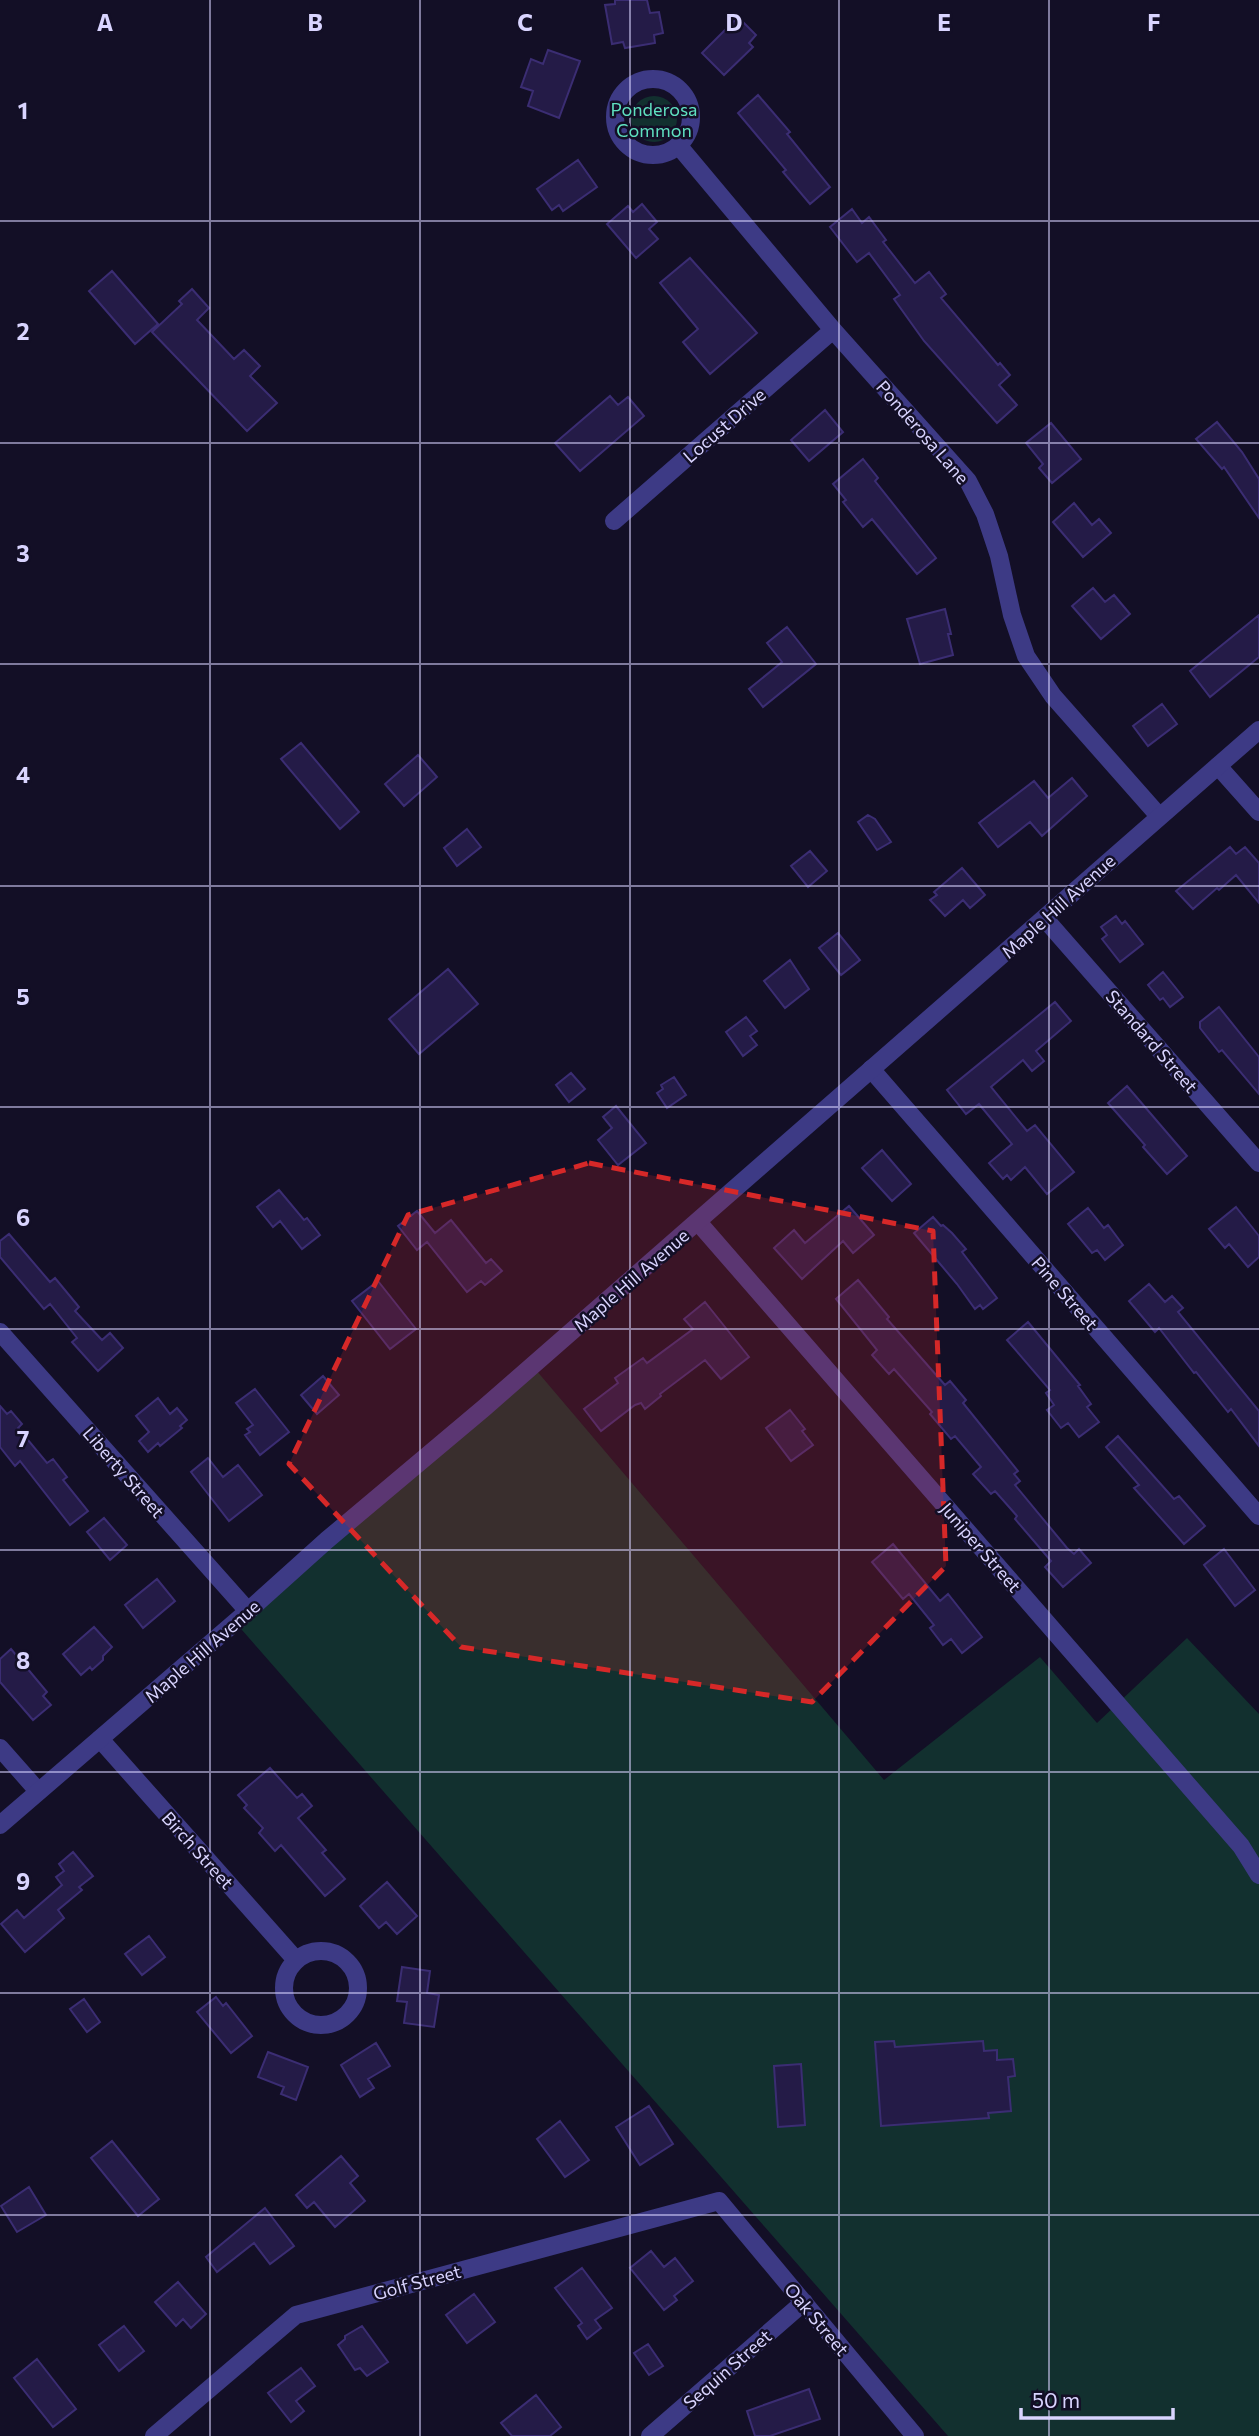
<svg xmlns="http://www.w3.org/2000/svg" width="1259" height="2436" font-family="Commissioner,sans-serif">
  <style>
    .green { fill: #12302f }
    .building { fill: #241b47; stroke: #3b2d73; stroke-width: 2 }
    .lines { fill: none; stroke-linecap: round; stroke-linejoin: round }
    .minor { stroke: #3d3a85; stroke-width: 18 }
    .tertiary { stroke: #3d3a85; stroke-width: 18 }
    .marked { fill: #d62828; fill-opacity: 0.2; stroke: #d62828; stroke-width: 5; stroke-dasharray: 14 9; stroke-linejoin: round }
    .grid { fill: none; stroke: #d9d4ff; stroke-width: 2; stroke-opacity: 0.55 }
    .labels { text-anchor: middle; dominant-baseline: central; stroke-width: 5; stroke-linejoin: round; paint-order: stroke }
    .park-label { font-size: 18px; fill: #5fe0c0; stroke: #130f26 }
    .street-label { font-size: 18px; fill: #d9d4ff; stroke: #130f26 }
    .grid-label { font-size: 23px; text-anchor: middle; font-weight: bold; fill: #d9d4ff; stroke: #130f26; stroke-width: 5; stroke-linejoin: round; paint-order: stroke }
  </style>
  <rect width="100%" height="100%" fill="#130f26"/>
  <path class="green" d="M631 119a23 23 0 1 1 46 0a23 23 0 1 1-46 0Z
    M536,1370L884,1780L1040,1657L1097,1723L1187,1638L1259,1714V2436H948L235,1622Z"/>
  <path class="building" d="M615,0H647L650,13L659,12L663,33L654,35L655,43L625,48L623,42L612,44L605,5L615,4Z
    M738,17L756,35L749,43L753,47L724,75L702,53Z
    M548,50L580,61L559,118L528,106L533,91L521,87L531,59L543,64Z
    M758,95L790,132L787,134L830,187L810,204L783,172L786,170L738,113Z
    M578,160L597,187L563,211L559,205L552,210L537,189Z
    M642,204L657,222L649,229L658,239L636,258L607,224L628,206L633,212Z
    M852,209L862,223L869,217L886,240L883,242L915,283L929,272L946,294L941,298L998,365L1000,363L1010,375L999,385L1017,405L997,423L924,341L894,299L900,295L869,253L857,262L830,227Z
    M690,258L757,333L710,374L683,342L698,329L660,283Z
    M112,271L158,324L135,344L89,291Z
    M192,289L209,308L197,320L234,359L244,350L260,366L250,376L277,403L247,431L152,332L182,304L179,301Z
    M610,396L618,405L628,397L644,416L580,471L555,443Z
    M825,410L843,432L809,461L791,440Z
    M1217,422L1242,452L1259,479V518L1224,467L1222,469L1196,439Z
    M1051,423L1081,459L1052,483L1039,468L1043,464L1026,443Z
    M863,459L878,478L875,481L936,558L917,574L872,519L863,527L843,502L846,500L833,484Z
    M1074,503L1092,525L1099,519L1111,533L1083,557L1053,522Z
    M1093,588L1105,602L1114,595L1130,614L1101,639L1072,606Z
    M945,609L951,634H948L953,655L920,664L907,619Z
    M1259,615V657L1210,697L1190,671Z
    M787,627L816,664L763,707L749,689L782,662L767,643Z
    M1162,704L1177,724L1148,746L1133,726Z
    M301,743L359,812L340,829L281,759Z
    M418,755L437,777L404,806L385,784Z
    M1072,778L1087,796L1042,836L1030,822L998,847L979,823L1034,781L1048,798Z
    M868,815L875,819L891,842L877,850L858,822Z
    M467,829L481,847L457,866L444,848Z
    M1230,847L1236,854L1245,847L1259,863V903L1236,875L1219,890L1217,888L1193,909L1176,891Z
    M810,851L827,871L808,887L791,866Z
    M962,868L985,895L970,908L963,900L945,916L930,900L937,895L934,892Z
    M1116,916L1122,924L1125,921L1143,944L1120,962L1102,939L1107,935L1101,927Z
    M838,933L860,960L841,975L819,948Z
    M790,960L809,989L785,1008L764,981Z
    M448,969L478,1004L419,1054L389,1019Z
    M1163,972L1183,997L1170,1007L1163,998L1160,1000L1148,985Z
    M1055,1002L1071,1021L1036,1051L1044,1061L1032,1071L1023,1060L991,1087L1027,1131L1035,1125L1074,1172L1047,1194L1025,1167L1011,1180L1007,1175L1003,1179L989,1163L1012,1144L979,1104L966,1114L947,1090Z
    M1219,1007L1259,1057V1094L1222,1050L1219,1052L1200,1028V1022Z
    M746,1017L757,1031L750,1036L757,1045L743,1056L726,1032Z
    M571,1073L585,1089L569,1102L556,1085Z
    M674,1077L686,1095L667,1108L657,1093L663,1089L661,1085Z
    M1127,1086L1187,1156L1167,1174L1143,1147L1145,1145L1108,1103Z
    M616,1106L646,1143L618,1165L598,1140L612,1128L603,1117Z
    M882,1150L911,1184L892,1201L862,1168Z
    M279,1190L304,1220L307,1218L320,1235L302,1249L280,1221L273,1227L257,1207Z
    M849,1206L874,1235L853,1253L843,1241L802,1279L774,1248L794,1230L805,1243Z
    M1236,1207L1259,1236V1257L1248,1267L1229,1244L1225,1248L1209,1229Z
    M1088,1208L1104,1228L1108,1225L1123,1245L1105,1260L1097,1250L1092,1253L1068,1224Z
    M417,1211L435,1233L451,1220L486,1263L491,1259L502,1271L485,1285L481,1281L467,1292L427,1242L417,1250L398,1226Z
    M933,1217L941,1226L943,1225L952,1233L966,1249L962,1252L997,1298L983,1309L980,1305L975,1309L957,1284L914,1233Z
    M9,1234L50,1282L55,1278L79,1307L75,1311L102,1340L110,1333L123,1348L98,1371L72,1342L77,1338L50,1304L44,1309L0,1257V1241Z
    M858,1280L889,1317L887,1319L945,1385L950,1381L966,1400L963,1403L1018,1471L1014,1474L1020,1481L1015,1485L1067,1548L1074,1554L1079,1549L1091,1563L1063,1587L1045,1567L1051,1561L1015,1519L1017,1516L995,1491L991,1494L973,1474L981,1467L955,1436L951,1439L930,1414L932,1412L894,1369L889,1374L872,1355L877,1350L836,1299Z
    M378,1281L416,1329L390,1349L352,1301Z
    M1149,1284L1165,1302L1172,1296L1183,1308L1178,1312L1259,1411V1446L1231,1409L1228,1412L1196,1372L1194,1373L1159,1328L1155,1332L1129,1301Z
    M705,1302L749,1357L721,1379L705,1360L660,1394L661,1396L645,1409L641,1403L635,1405L601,1431L584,1409L618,1383L615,1378L643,1358L647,1363L693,1329L684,1319Z
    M1028,1322L1080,1385L1078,1386L1091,1404L1087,1407L1099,1422L1079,1437L1068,1423L1061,1428L1047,1410L1054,1405L1046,1393L1050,1390L1007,1340Z
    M323,1376L339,1395L317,1414L301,1395Z
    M255,1389L289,1432L260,1455L245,1435L250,1432L247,1429L253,1425L236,1403Z
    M158,1398L170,1414L177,1408L187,1420L180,1426L182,1428L160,1446L158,1443L148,1452L139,1441L149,1432L136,1416Z
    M0,1406L7,1414L11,1411L22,1424L18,1428L47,1463L53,1459L67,1477L63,1480L88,1511L70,1525L20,1461L15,1466L0,1447Z
    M790,1410L805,1429L802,1431L813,1445L791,1461L766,1428Z
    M1118,1436L1174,1499L1179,1496L1205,1526L1184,1544L1134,1488L1139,1485L1106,1447Z
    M208,1458L223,1477L238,1465L262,1495L229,1521L191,1472Z
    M104,1518L127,1545L110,1560L87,1532Z
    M893,1544L940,1601L948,1594L982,1637L962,1653L951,1639L943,1645L930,1628L934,1625L909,1594L903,1599L872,1562Z
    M1224,1549L1255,1590L1235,1606L1204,1565Z
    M157,1579L175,1601L143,1628L125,1605Z
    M94,1627L112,1647L103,1656V1660L92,1670L90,1667L81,1675L63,1654Z
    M11,1649L47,1692L43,1696L51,1705L33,1720L0,1682V1659Z
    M270,1768L297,1798L302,1794L312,1806L298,1818L326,1850L322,1853L345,1879L325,1896L281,1845L275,1851L259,1833L263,1828L244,1808L247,1805L238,1795Z
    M73,1852L93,1876L79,1887L82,1890L58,1910L64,1918L25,1952L1,1924L17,1910L24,1918L62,1885L56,1877L64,1871L59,1864Z
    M387,1882L417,1916L397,1934L386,1922L379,1928L360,1906Z
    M149,1936L165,1957L142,1975L125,1954Z
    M402,1967L430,1971L427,1993L439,1995L434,2027L404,2023L407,2002L397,2001Z
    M216,1997L223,2006L226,2003L252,2036L231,2053L197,2012Z
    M84,1999L100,2022L87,2032L70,2009Z
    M894,2041L895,2047L983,2041L984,2051L997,2050V2060L1013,2059L1015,2076L1008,2077L1011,2111L988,2113L989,2118L881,2126L875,2042Z
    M376,2043L390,2066L368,2079L374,2088L360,2097L341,2065Z
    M268,2052L308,2067L296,2100L281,2094L284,2087L258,2077Z
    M801,2064L805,2125L778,2127L774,2066Z
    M649,2106L673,2144L640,2165L616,2127Z
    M560,2121L589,2160L565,2177L537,2139Z
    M112,2141L159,2199L138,2216L91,2158Z
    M341,2156L358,2176L350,2183L365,2201L335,2227L314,2202L307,2208L296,2195Z
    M29,2187L46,2215L17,2232L1,2206Z
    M265,2208L294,2246L270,2264L254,2243L217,2272L206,2257Z
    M651,2251L664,2267L675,2258L693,2281L674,2296L677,2300L664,2310L630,2268Z
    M582,2268L612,2308L595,2320L601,2328L587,2339L578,2326L582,2323L555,2288Z
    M178,2282L206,2314L191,2328L183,2319L176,2326L155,2302Z
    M474,2294L495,2322L467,2343L446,2315Z
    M124,2326L144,2351L119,2371L99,2345Z
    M362,2326L388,2362L367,2376L360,2368L355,2370L338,2345L345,2339V2336Z
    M648,2344L663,2366L649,2375L634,2353Z
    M37,2359L76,2409L53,2427L14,2378Z
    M301,2368L315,2386L296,2401L304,2411L291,2422L268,2393Z
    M809,2389L820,2419L770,2436H755L747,2411Z
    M536,2395L561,2427L550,2436H512L501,2423Z"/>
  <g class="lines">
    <path class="minor" d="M615 117a38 38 0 1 1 76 0a38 38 0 1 1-76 0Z
      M678,145L833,330L968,481L985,514L999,556L1012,615L1026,656L1053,696L1159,816
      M614,521L833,330
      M1218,766L1259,812
      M1045,919L1259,1163
      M871,1069L1259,1516
      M698,1222L1241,1846L1259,1875
      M0,1332L248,1611
      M100,1739L296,1960
      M0,1748L38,1791
      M284 1988a37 37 0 1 1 74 0a37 37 0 1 1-74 0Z
      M154,2436L296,2315L719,2201L915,2436
      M650,2436L804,2302"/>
    <path class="tertiary" d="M0,1825L248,1611L327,1540L484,1408L1259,730"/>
  </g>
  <path class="marked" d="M589,1163L933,1231L946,1566L812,1702L461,1647L289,1464L408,1215Z"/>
  <path class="grid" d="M210,0V2436M420,0V2436M630,0V2436M839,0V2436M1049,0V2436M0,221H1259M0,443H1259M0,664H1259M0,886H1259M0,1107H1259M0,1329H1259M0,1550H1259M0,1772H1259M0,1993H1259M0,2215H1259"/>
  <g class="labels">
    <g class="park-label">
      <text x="654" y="109">Ponderosa<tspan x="654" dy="21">Common</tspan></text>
    </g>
    <g class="street-label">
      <text transform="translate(724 425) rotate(-41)">Locust Drive</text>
      <text transform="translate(923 432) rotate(49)">Ponderosa Lane</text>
      <text transform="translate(1058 906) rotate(-42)">Maple Hill Avenue</text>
      <text transform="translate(1152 1041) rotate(49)">Standard Street</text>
      <text transform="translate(631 1280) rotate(-41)">Maple Hill Avenue</text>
      <text transform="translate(1065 1293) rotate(49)">Pine Street</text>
      <text transform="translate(124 1472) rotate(49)">Liberty Street</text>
      <text transform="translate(981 1547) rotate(49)">Juniper Street</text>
      <text transform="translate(202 1651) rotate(-41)">Maple Hill Avenue</text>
      <text transform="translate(198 1850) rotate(48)">Birch Street</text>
      <text transform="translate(417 2282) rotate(-15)">Golf Street</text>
      <text transform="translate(817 2319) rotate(50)">Oak Street</text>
      <text transform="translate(727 2369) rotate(-41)">Sequin Street</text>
    </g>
  </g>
  <g class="grid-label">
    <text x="105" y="31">A</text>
    <text x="315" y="31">B</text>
    <text x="525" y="31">C</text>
    <text x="734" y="31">D</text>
    <text x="944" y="31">E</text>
    <text x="1154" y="31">F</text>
    <text x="23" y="119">1</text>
    <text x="23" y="340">2</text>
    <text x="23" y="562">3</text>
    <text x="23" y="783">4</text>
    <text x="23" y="1005">5</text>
    <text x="23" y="1226">6</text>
    <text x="23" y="1447">7</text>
    <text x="23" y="1669">8</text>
    <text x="23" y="1890">9</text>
  </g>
  <path d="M1021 2408v10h152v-10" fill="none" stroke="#d9d4ff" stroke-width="3.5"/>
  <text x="1032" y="2408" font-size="21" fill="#d9d4ff" stroke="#130f26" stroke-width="5" paint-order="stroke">50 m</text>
</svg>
